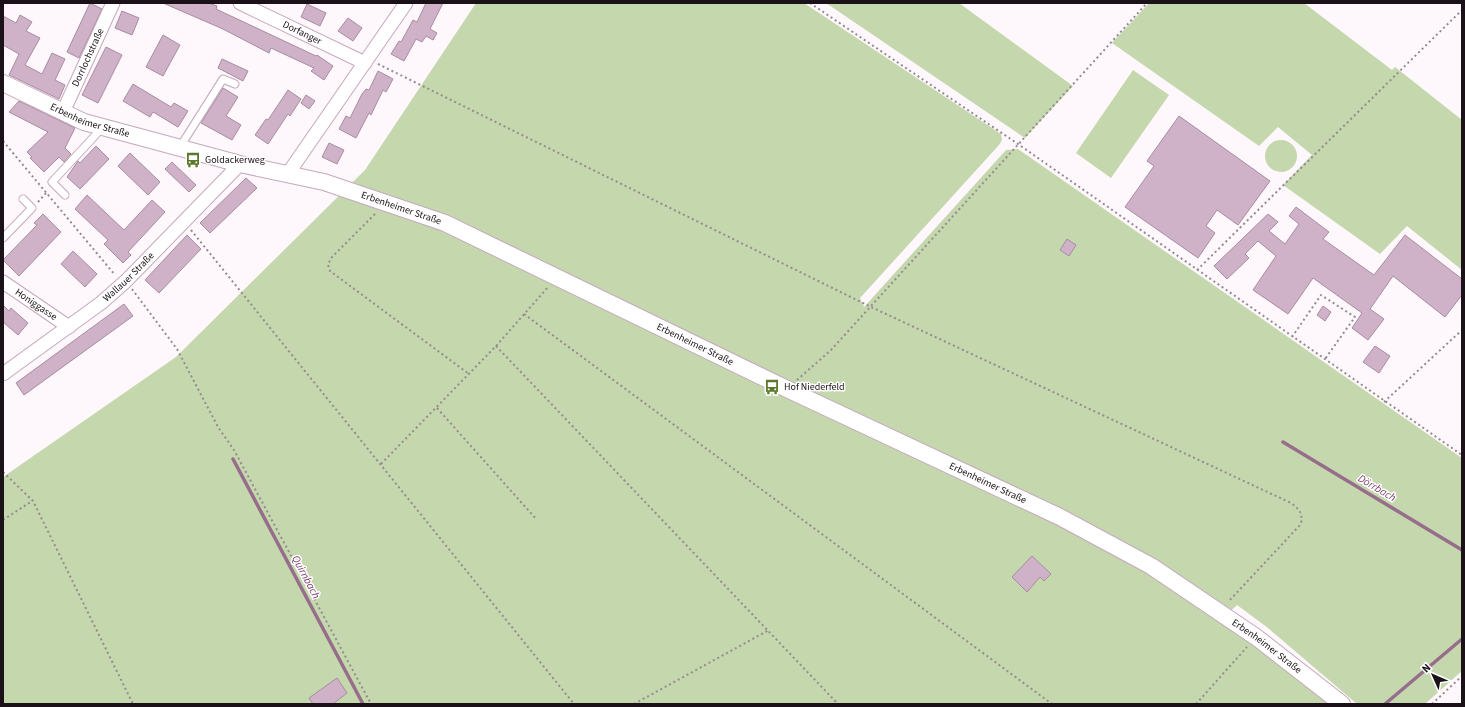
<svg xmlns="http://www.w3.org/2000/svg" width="1465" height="707" font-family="'Source Sans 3',sans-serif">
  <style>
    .green { fill: #c5d7ac }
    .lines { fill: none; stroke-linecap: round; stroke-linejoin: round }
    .stream { stroke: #966e8b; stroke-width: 3.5 }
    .building { fill: #cfb2c7; stroke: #a88ca1 }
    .service-casing { stroke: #c5a8bd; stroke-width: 9 }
    .minor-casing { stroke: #c5a8bd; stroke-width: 15 }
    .tertiary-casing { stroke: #c5a8bd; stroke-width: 18 }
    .path { stroke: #938b91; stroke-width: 2; stroke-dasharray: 2 3; stroke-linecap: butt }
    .service { stroke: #fff; stroke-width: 7 }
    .minor { stroke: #fff; stroke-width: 13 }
    .tertiary { stroke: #fff; stroke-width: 16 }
    .labels { text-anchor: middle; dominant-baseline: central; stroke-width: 3; stroke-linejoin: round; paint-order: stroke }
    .street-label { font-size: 10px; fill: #1b1118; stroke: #fff }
    .poi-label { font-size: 10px; fill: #1b1118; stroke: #fff; text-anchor: start }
    .water-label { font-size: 11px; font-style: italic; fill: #7b3c6d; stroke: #fff }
  </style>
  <rect width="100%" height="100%" fill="#fef7fc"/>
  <path class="green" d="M476,3H804L1001,134L1002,140L999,145L860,298L864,307L1006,150L1018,149L1462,458V671L1425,704H1357L1268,628L1237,605L1221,620L1334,704H3V477L176,357L365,170Z
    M826,3H959L1073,86L1025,138Z
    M1149,3H1304L1392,70L1395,67L1462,120V270L1407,226L1380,254L1283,185L1312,155L1278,127L1259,146L1112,43Z
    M1133,70L1169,95L1111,178L1076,153Z
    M1265 156a16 16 0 1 1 32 0a16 16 0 1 1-32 0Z"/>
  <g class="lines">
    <path class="stream" d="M1283,442L1462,550
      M233,459L363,704
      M1385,704L1462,639"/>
  </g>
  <path class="building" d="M90,3L102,9L79,58L67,52Z
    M163,3H209L217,6L216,9L316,56L317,55L333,66L324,80L311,71L314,68L271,48L269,53L223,29Z
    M426,3H443L430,29L437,33L433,40L426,36L422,42L416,39L404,61L391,54L399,41L401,42L413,20L417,22Z
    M307,4L326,13L320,26L301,17Z
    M122,11L139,18L132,35L115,28Z
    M20,15L32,22L26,31L40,38L25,65L42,74L52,53L65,59L55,80L65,85L59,99L9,75L19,54L3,45V16L16,23Z
    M348,18L362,28L353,41L338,31Z
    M163,35L180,45L163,76L146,67Z
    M106,47L122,55L98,103L82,95Z
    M222,59L248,71L243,81L218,68Z
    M378,71L393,79L386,92L383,90L371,115L369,113L356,138L339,129L346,116L350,118L362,94L366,89L369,90Z
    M133,84L171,107L174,103L188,111L178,127L153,112L150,117L123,101Z
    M223,88L238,97L226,116L241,125L232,140L201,123Z
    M288,90L301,99L290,116L288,114L268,144L255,135L266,119L268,120Z
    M306,95L315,101L309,109L301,103Z
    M19,101L75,128L65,148L71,154L64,162L59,157L44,172L30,158L32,157L27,152L48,132L9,112Z
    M1179,116L1270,181L1238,225L1217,210L1206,226L1215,233L1198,258L1125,207L1154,166L1147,161Z
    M329,143L344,150L337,164L322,157Z
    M96,146L109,159L80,189L67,177L78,161L80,163Z
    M130,153L160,182L148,195L118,166Z
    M172,162L196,185L189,192L165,169Z
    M246,178L257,188L210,233L200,223Z
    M87,195L124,230L152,200L165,212L128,252L131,255L123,263L104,244L108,240L75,209Z
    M1296,207L1329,232L1323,239L1374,275L1405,235L1462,279V295L1445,317L1393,276L1370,309L1384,319L1368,340L1352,328L1362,313L1313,278L1288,314L1253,290L1276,256L1258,241L1245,254L1249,258L1227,279L1214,266L1268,214L1278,222L1269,231L1285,244L1299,224L1289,216Z
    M43,214L61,232L19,276L3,260L37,225L34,223Z
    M187,235L201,249L159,293L145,280Z
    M1067,239L1076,245L1069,256L1060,250Z
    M73,251L97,274L85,287L61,264Z
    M124,304L133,316L24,395L16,383Z
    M3,305L9,311L11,308L28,323L18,335L3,322Z
    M1323,306L1331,312L1325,321L1317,315Z
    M1375,346L1390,356L1379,373L1363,362Z
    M1032,556L1051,574L1044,581L1040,577L1027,592L1012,577Z
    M337,678L347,693L333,704H313L309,698Z"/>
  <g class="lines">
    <g class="service-casing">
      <path id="service" d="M180,147L223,79L235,84
        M65,195L52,182L103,127
        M3,238L32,208L23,199"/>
    </g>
    <g class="minor-casing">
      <g id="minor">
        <path id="s1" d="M240,3L365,63"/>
        <path id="s2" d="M63,112L113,3"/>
        <path d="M287,175L406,3"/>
        <path id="s3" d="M3,282L69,327"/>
        <path id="s4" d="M3,374L101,303L126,281L240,164"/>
      </g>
    </g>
    <g class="tertiary-casing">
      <g id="tertiary">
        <path id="s5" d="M3,83L84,122L240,164L324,182L445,223L787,389L1060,517L1151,566L1256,637L1342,704"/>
      </g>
    </g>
    <path class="path" d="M810,3L1018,144L1462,455
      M378,64L871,307L1291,503C1299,509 1303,513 1301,524L1228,602
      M3,141L115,275
      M38,202L47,192
      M375,214L331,258L328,265L330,271L469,374
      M191,230L574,704
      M1197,270L1462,10
      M132,289L177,349L218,427L234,450L371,704
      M524,314L1052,704
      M1292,337L1321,295L1355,317L1325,359
      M496,346L838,704
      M797,380L831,350L1147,3
      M1384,402L1462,330
      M437,408L537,520
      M381,464L496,346L548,287
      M3,472L33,501L133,704
      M3,520L32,501
      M634,704L769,630
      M1196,704L1247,647
      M1432,704L1462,676"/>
    <use href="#service" class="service"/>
    <use href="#minor" class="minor"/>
    <use href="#tertiary" class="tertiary"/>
  </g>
  <defs>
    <g id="bus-bare" transform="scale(1.2)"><path d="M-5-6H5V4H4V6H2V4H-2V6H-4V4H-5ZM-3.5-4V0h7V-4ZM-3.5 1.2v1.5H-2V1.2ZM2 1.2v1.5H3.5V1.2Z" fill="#5e782b" stroke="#fff" stroke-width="2.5" paint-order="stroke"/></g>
  </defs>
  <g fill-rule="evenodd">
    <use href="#bus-bare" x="193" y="160"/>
    <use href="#bus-bare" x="772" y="387"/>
  </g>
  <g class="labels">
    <g class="street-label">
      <text stroke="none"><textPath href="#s1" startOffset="69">Dorfanger</textPath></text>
      <text stroke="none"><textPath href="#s2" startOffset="60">Dorrlochstraße</textPath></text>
      <text stroke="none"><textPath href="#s5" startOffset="95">Erbenheimer Straße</textPath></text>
      <text stroke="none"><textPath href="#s5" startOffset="419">Erbenheimer Straße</textPath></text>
      <text stroke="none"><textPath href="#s4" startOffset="159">Wallauer Straße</textPath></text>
      <text stroke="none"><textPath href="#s3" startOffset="40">Honiggasse</textPath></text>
      <text stroke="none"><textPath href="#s5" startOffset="743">Erbenheimer Straße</textPath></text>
      <text stroke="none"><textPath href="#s5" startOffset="1067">Erbenheimer Straße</textPath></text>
      <text stroke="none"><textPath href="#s5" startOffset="1391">Erbenheimer Straße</textPath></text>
    </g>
    <g class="poi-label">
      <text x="205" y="160">Goldackerweg</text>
      <text x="784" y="387">Hof Niederfeld</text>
    </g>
    <g class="water-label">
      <text transform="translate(1377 488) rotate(31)">Dörrbach</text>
      <text transform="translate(306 577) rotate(62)">Quirnbach</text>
    </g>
  </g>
  <rect width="1465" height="707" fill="none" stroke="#1b1118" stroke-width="8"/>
  <g transform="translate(1433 675) rotate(315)" stroke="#ffffff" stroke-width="3" paint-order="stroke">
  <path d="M0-3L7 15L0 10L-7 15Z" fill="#1b1118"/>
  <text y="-6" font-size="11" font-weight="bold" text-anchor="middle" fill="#1b1118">N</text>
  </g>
</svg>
